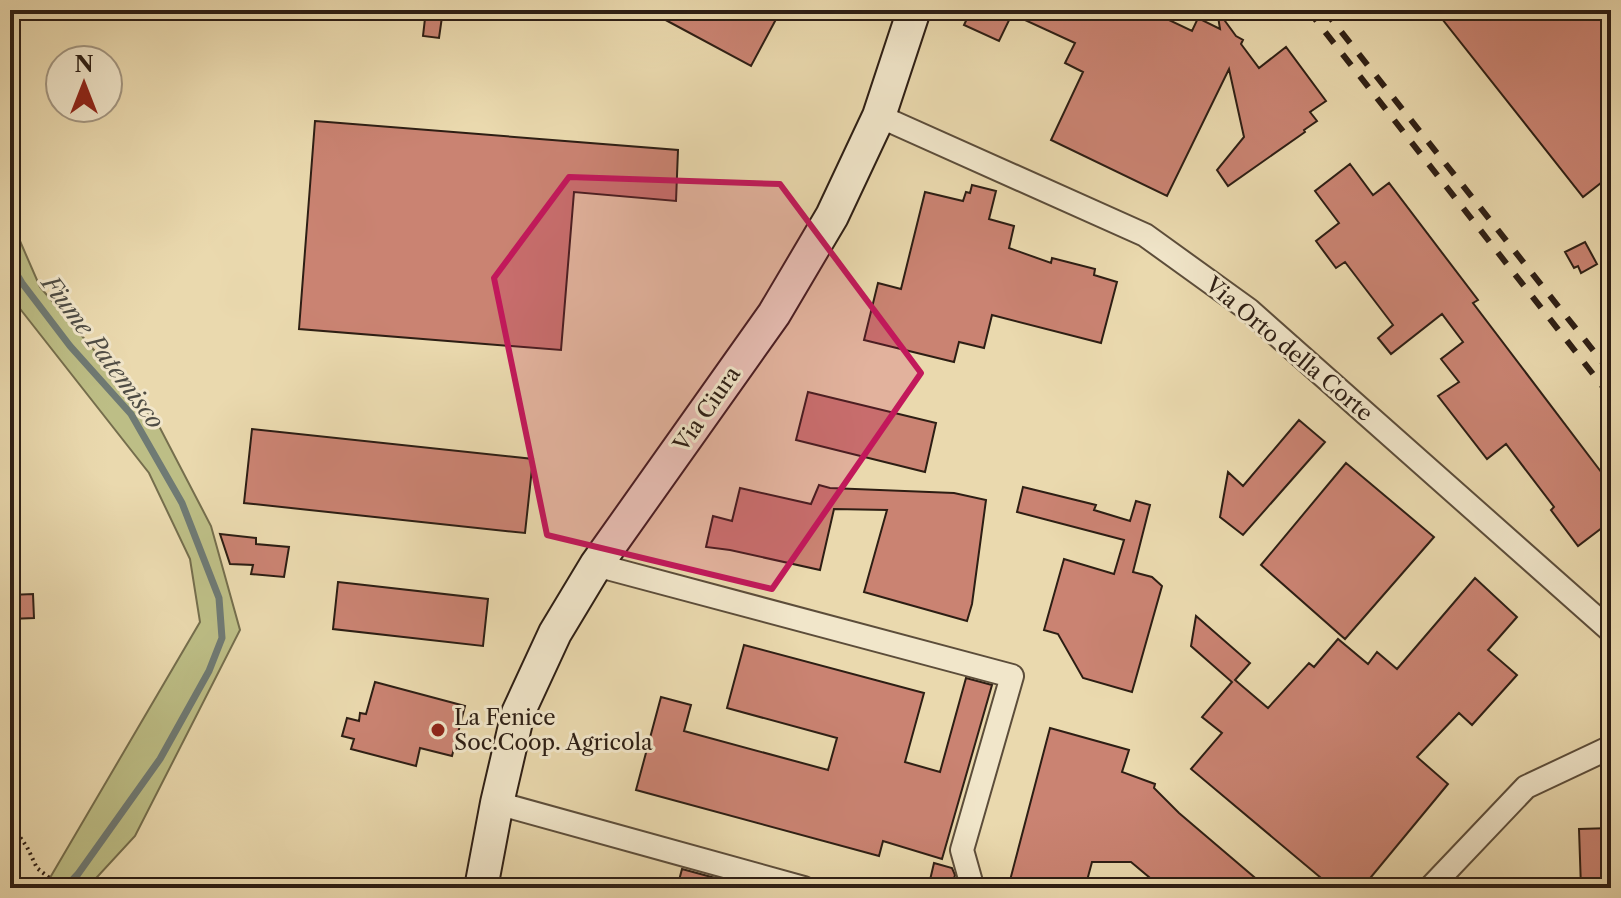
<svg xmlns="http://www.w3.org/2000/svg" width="1621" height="898" font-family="'Libre Caslon Text',serif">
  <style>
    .green { fill: #bdbe86; stroke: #756e4d; stroke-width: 2 }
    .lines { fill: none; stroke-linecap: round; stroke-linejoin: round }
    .stream { stroke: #6f7a74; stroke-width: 7 }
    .building { fill: #ca8372; stroke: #2d1e14; stroke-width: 2 }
    .street-casing { stroke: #5c4d3a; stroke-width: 26 }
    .secondary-casing { stroke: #2d1e14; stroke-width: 36 }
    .path { stroke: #2d1e14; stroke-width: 4; stroke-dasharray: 2 4; stroke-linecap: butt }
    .street { stroke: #f1e6ca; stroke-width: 22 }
    .secondary { stroke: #f1e6ca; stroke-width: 32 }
    .rail { stroke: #2d1e14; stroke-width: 6; stroke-dasharray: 14 14; stroke-linecap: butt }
    .marked { fill: #c2185b; fill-opacity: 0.2; stroke: #c2185b; stroke-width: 6; stroke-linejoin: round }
    .poi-dot { fill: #8f2418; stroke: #f1e6ca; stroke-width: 3 }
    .labels { text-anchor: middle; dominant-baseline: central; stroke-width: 6; stroke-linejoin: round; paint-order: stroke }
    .street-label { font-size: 22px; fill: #2d1e14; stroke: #f1e6ca }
    .poi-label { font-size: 22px; fill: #2d1e14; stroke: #f1e6ca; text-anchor: start }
    .water-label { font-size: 24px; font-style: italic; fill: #4e4c44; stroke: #f1e6ca }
  </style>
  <rect width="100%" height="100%" fill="#ead9ae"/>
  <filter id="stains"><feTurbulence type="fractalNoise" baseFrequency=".0025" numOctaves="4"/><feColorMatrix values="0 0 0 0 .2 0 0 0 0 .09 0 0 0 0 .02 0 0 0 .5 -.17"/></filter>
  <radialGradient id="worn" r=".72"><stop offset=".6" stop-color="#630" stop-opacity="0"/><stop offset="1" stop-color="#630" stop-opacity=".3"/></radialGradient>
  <path class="green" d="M10,218L40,287L159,426L211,526L240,630L135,836L87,888H44L200,622L190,559L149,473L10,296Z"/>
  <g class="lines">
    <path class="stream" d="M10,263L22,283L70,346L131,414L182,503L219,598L222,638L209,671L160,759L78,874L65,888"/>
  </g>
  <path class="building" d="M426,10H443L439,38L423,36Z
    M647,10H781L751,66Z
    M971,10H1148L1192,31L1198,18L1220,29L1217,10L1236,36L1243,40L1241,44L1259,68L1286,47L1326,101L1310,112L1317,121L1304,130L1305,132L1228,186L1217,170L1244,137L1229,69L1167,196L1051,140L1083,72L1065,63L1075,43L1012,14L999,41L964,25Z
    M1435,10H1611V175L1583,197Z
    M315,121L678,150L676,201L574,192L561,350L299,329Z
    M1350,164L1373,195L1389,183L1478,300L1473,303L1611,485V521L1578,546L1551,510L1554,507L1506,444L1487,459L1438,396L1459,382L1441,359L1463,342L1442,314L1391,354L1378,338L1393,325L1345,262L1336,268L1316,241L1339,223L1315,191Z
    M972,185L996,191L989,219L1014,226L1009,248L1051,263L1052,258L1095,269L1094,275L1117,282L1101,343L992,315L984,348L959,342L954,362L864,340L878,283L901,289L925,192L963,201L966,192L970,193Z
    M1585,242L1597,264L1581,273L1578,266L1574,268L1565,252Z
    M808,392L936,423L925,472L796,440Z
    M1299,420L1325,442L1243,535L1220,517L1228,472L1243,486Z
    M252,429L533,459L525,533L244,503Z
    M1346,463L1434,537L1345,639L1261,565Z
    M819,485L830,488L954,493L986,500L972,604L967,621L864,592L887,510L834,509L820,570L730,550L706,547L713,516L732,521L740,488L811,504Z
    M1023,487L1096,505L1094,510L1130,521L1136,501L1150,505L1133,572L1152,577L1162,586L1132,692L1083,678L1058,634L1044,630L1064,559L1114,574L1124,540L1017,512Z
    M220,534L256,538V544L289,547L284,577L251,574L253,565L230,564Z
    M1475,578L1517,617L1488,650L1517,675L1472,725L1459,713L1417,757L1448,784L1362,888H1333L1191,769L1222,733L1202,717L1232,682L1191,646L1196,616L1250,663L1235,680L1268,708L1309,663L1314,667L1338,639L1368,664L1377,652L1397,669Z
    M338,582L488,599L483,646L333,629Z
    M33,594L34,618L10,619V595Z
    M744,645L924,693L905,762L940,772L966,678L992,685L942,859L883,841L879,856L636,790L661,697L691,705L684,731L828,770L837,738L727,708Z
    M375,682L465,706L452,756L420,748L416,766L351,749L354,739L342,736L347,718L359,721L360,713L366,714Z
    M1050,728L1129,750L1122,772L1155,784L1154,788L1179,813L1267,888H1162L1131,862H1092L1085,888H1008Z
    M1611,828V888H1581L1579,829Z
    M934,863L952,868L955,875L952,885L930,880Z
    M682,869L752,888H677Z"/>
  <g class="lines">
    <g class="street-casing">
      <path id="street" d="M879,116L1145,235L1249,310L1611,631
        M596,565L1012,676L962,850L971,882L969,888
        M497,803L804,888
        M1430,888L1526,787L1611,747"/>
    </g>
    <g class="secondary-casing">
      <path id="secondary" d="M481,888L497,803L518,713L555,633L596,565L774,314L832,216L879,116L914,10"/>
    </g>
    <path class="path" d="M10,823L27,847L37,868L62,888"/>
    <use href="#street" class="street"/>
    <use href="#secondary" class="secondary"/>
    <path class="rail" d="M1308,10L1611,397
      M1324,10L1611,373"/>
  </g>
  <path class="marked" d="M569,177L780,184L921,373L772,589L547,535L494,278Z"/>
  <circle class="poi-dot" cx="438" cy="730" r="8"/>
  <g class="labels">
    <g class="street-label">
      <text transform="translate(1289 349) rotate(40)">Via Orto della Corte</text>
      <text transform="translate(707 409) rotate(-55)">Via Ciura</text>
    </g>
    <g class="poi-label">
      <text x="454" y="717">La Fenice<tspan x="454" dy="25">Soc.Coop. Agricola</tspan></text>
    </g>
    <g class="water-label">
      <text transform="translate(103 352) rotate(53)">Fiume Patemisco</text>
    </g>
  </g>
  <rect width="1621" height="898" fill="none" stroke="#ead9ae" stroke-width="40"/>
  <rect x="12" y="12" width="1597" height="874" fill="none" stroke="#2d1e14" stroke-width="4"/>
  <rect x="20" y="20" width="1581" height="858" fill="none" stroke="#2d1e14" stroke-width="2"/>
  <g transform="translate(84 84)"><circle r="38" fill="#f1e6ca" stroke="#a39681" stroke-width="2"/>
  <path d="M0-6L14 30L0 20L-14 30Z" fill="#8f2418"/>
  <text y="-12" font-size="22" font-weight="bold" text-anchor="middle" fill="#2d1e14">N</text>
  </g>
  <rect width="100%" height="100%" filter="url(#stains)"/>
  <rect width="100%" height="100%" fill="url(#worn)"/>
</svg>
